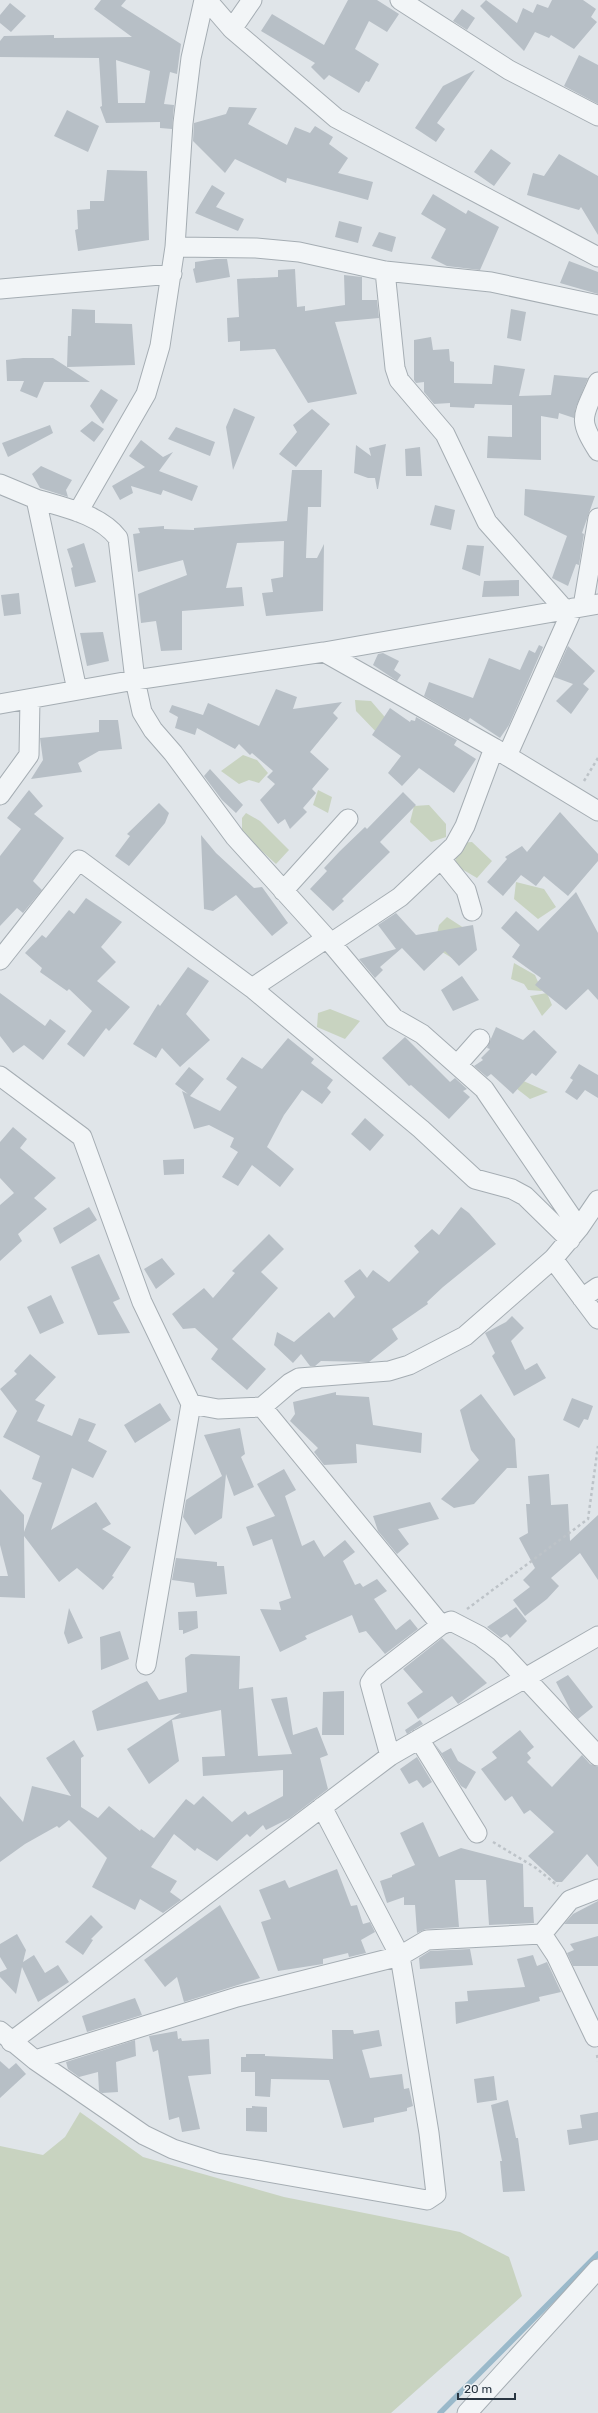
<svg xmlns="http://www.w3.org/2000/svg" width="598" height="2413" font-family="Rubik,sans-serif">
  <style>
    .green { fill: #c8d3c0 }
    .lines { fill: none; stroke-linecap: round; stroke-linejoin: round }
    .stream { stroke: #9ab9ca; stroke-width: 5.5 }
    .building { fill: #b7bfc6; fill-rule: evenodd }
    .street-casing { stroke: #a5adb3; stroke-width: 21 }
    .path { stroke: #bdc3c8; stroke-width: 2.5; stroke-dasharray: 3 3; stroke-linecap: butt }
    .street { stroke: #f2f5f7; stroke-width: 19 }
  </style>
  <rect width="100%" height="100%" fill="#e0e5e9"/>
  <path class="green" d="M355,700L371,701L390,723L381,737L356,711Z
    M243,755L257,760L268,773L259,783L249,780L239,784L221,771Z
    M318,790L332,797L328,813L313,805Z
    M429,805L446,824V837L431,842L410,822L414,806Z
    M246,813L260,821L289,850L276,864L242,833V818Z
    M472,842L492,861L477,878L455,865L458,843Z
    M516,882L544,889L556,907L538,919L514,899Z
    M447,917L473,934L452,958L434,947L439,925Z
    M514,963L535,975L542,991L528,990L524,984L511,979Z
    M547,993L552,1005L542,1016L530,996Z
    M330,1009L360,1021L345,1039L317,1027L318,1013Z
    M519,1079L548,1092L530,1099L512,1085Z
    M80,2112L143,2157L284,2197L460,2232L509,2257L522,2296L391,2413H0V2146L43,2155L65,2137Z"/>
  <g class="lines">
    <path class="stream" d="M440,2413L598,2254"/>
  </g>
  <path class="building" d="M101,0H126L121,6L181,44L177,74L170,72L164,104L174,105L172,129L160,128V122L106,123L100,107L102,106L99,58L0,57V41L4,36L54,35V38L132,37L94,9ZM116,60L150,71L145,103H118Z
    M348,0H377L399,14L387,32L369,21L355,49L379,64L369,82L366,81L359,93L329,75L324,80L311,67L315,63L261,31L272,14L324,45Z
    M486,0L517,23L523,8L533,13L537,4L548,8L552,0H583L596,9L591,17L597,22L574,49L551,35L549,38L535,32L524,51L480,6Z
    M10,3L26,16L11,32L0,23V15Z
    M462,9L475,18L467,30L453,21Z
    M579,55L598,65V104L564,86Z
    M475,70L437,123L445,129L436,142L415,128L443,86Z
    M229,107L257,108L248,124L287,145L295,127L310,133L315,126L333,137L329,144L348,158L338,173L373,182L368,200L287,178L286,183L235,159L225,173L193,141L194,123L226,114Z
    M67,110L99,126L88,152L54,136Z
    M491,149L511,163L494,186L474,172Z
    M559,154L598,176V235L581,207L579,210L527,195L533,173L544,176Z
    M107,170L147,171L149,240L78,251L75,230L78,229L77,210L90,209V201H104Z
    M212,185L225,193L216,207L244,219L238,231L195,213Z
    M433,194L466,214L468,210L499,227L480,270L447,266L431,258L446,229L421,214Z
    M339,221L362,227L358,243L335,237Z
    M379,232L396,237L392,252L372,246Z
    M216,259H227L230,277L196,283L193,269L195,268V262Z
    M569,261L598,272V294L560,283Z
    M295,269L297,307L305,306V311L345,305L344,275L362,277V300H377L379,318L335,322L357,394L308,403L275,349L240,351V341L228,342L227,318L239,317L237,279L278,277V270Z
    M72,309L95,310V323L132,324L135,365L67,367L68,336H71Z
    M511,309L526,312L521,341L507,338Z
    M431,337L433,350L449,349L450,361L454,362V383L492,384L494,365L525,369L519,396L551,395L554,375L588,378L576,407L574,418L559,413L558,419L541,416V460L487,458L488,436L512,437V405L475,404L474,408L450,407V403L434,404L424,392V382L416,383L414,380V340Z
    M23,358H53L90,382H44L37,398L20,391L24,381H7L6,360Z
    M101,389L118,400L103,424L90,406Z
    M234,408L255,417L233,470L226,427Z
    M312,409L330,424L296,467L279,454L297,432L293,425Z
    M92,421L104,429L94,442L80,431Z
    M50,425L53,433L8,457L2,443Z
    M176,427L215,442L210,456L168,439Z
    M141,440L163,457L173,452L159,471L198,486L192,501L163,490L161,495L131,486L133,493L120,500L112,486L145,467L129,456Z
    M386,444L378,489H377L375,478H368L354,473L356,445L371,456L369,448Z
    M420,447L422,476H406L405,449Z
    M41,466L72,480L66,490L68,497L40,488L32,474Z
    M292,470H322L321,507H308L306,558H317L324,544L323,611L266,616L262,593L273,592L271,579L283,577L284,541L237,543L226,588L242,587L244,606L182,611V650L161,651L156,621L141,623L138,594L187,575L183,560L138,572L133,534L140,533L138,528L164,526V529L194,530V528L287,521Z
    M525,489L595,496L582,533L584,534L579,565L576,564L568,586L552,578L567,536L524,515Z
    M435,505L455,510L451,530L430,525Z
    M84,543L96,582L75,587L71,568L73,567L67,549Z
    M467,545L484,546L480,576L462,569Z
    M519,580V596L482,597L484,581Z
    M19,593L21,614L4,616L1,595Z
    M103,632L109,661L87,666L80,633Z
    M539,645L543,647L509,725L500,738L470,718L468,721L424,696L429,682L473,698L489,658L520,670L529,650L535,653Z
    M568,646L595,671L583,684L589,689L571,714L556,701L573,684L554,677Z
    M383,653L399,661L394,670L401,675L397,681L373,665L378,654Z
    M276,689L297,697L293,709L342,702L333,713L338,718L310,752L329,769L312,789L316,793L303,808L307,812L290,829L285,819L278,824L260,800L275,784L267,777L273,771L252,753L250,755L239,744L235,749L197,728L195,735L175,728L178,717L169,712L172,705L203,715L208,703L259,726Z
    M390,708L410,722L411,720L415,721L416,717L457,740L454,745L476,759L454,793L419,768L402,786L388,773L401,756L372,735Z
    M99,720H118L122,749L99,751L78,763L82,772L31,779L43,760L40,738L99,732Z
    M210,769L243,805L236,813L222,800L204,776Z
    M29,790L43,806L34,814L64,838L33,881L42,890L23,913L17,908L0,926V856L21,829L7,818Z
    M403,792L416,805L380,842L390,852L342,899L344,901L333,911L310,889L327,871L324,868L340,851L365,827L367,829Z
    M159,803L169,813L165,823L129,866L115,856L130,836L127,834Z
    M560,812L598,854V861L568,896L544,876L536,886L521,875L503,896L487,882L507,859L505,857L522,846L527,852Z
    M201,835L216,853L254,888L262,887L288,923L272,936L236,895L213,911L204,909Z
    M576,892L598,933V1000L588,989L566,1010L535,985L541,978L512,957L520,945L501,928L516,911L538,931Z
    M86,898L122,922L101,947L116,962L97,981L130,1007L109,1031L106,1028L84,1057L67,1044L92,1011L69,989L67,991L40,972L42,968L25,953L42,935L46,938L69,910L74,914Z
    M396,913L416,935L473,925L477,950L459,966L445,951L424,971L402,948L380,967L383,970L375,978L359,959L396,949L378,925Z
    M188,967L209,981L186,1014L210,1040L180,1067L162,1048L156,1058L133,1044L158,1004L160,1006Z
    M462,976L479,1000L453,1011L441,990Z
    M0,993L45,1026L50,1019L66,1031L43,1060L24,1045L13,1053L0,1036Z
    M496,1027L523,1040L534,1030L557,1052L536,1076L532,1073L513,1094L491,1074L487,1077L474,1066L483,1060L481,1058L490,1049L487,1048Z
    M405,1037L450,1082L455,1078L467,1089L463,1091L470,1097L449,1119L411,1085L409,1086L382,1058Z
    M288,1038L314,1059L311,1063L333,1080L327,1088L331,1092L322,1104L302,1090L284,1115L267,1147L294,1169L280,1187L252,1165L238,1186L222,1177L238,1152L230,1147L234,1138L209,1125L194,1129L182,1091L188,1094L175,1084L189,1067L204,1079L190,1096L220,1111L237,1087L226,1079L242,1057L262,1069Z
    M579,1064L598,1075V1098L585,1090L577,1100L565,1092L573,1080L570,1078Z
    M365,1118L384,1135L370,1151L351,1134Z
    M13,1127L27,1139L20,1148L56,1178L34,1198L47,1209L18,1234L22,1241L0,1261V1205L14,1193L0,1178V1142Z
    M184,1159V1174L164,1175L163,1160Z
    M89,1207L97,1220L60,1244L53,1228Z
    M461,1207L469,1213L496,1244L443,1287L427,1302L428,1304L392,1329L398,1339L369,1362L321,1361L315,1366H310L301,1354L293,1363L274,1345L277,1332L294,1342L329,1312L334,1318L355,1297L344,1281L360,1269L367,1278L373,1270L389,1282L419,1252L414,1246L432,1229L439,1235Z
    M269,1234L284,1249L261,1272L278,1288L232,1339L266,1369L247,1390L211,1359L218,1349L195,1328L183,1329L172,1314L204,1288L213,1298L235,1273L232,1271Z
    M99,1254L120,1299L113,1302L130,1333L98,1335L71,1267Z
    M162,1258L175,1274L156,1289L144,1269Z
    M51,1295L64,1323L40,1334L27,1307Z
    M512,1316L524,1328L511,1341L525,1370L537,1363L546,1378L514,1396L492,1356L495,1353L485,1333L506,1322Z
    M30,1354L56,1377L35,1400L45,1405L37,1421L72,1436L79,1418L96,1424L88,1441L107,1451L93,1478L72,1468L51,1530L96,1502L111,1524L102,1529L131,1547L112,1576L114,1577L103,1590L77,1568L59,1582L24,1536L25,1598L0,1597V1576H8L0,1545V1489L24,1515V1532L42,1483L32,1479L40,1456L3,1437L17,1411L0,1389L17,1374L14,1371Z
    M336,1392V1395L369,1397L373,1425L422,1433L421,1453L356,1444L357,1463L324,1465L314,1452L318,1448L290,1421L295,1414L293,1402Z
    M481,1394L515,1439L517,1468H507L474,1504L454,1508L441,1499L479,1460L471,1450L460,1410Z
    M572,1398L593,1406L588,1420L584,1419L579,1428L563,1420Z
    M160,1403L171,1420L135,1443L124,1425Z
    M240,1428L245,1454L241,1457L254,1487L234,1496L226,1474L222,1518L195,1535L183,1517L186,1500L222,1476L204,1435Z
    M284,1469L296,1490L285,1496L302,1546L314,1540L324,1557L345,1540L355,1552L343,1561L355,1585L360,1583L363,1587L377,1579L387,1591L374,1599L396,1630L410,1619L418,1629L385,1654L366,1631L359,1633L352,1615L305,1636L307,1639L280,1652L260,1609L281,1610L279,1602L291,1598L272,1539L253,1546L246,1527L275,1516L257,1484Z
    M549,1474L551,1505L568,1504L570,1541L598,1515V1580L580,1553L551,1578L559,1586L547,1599L525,1616L513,1600L530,1587L523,1580L535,1568L519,1538L528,1533L526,1504H530L528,1476Z
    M430,1502L439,1519L398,1529L409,1544L397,1554L378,1531L373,1516Z
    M176,1558L217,1562V1566H224L227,1594L196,1597L194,1583L172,1580Z
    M516,1607L527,1621L510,1638L507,1634L501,1638L487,1627Z
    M69,1608L83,1638L68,1644L64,1633Z
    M197,1611L198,1628L183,1634V1630H179L178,1612Z
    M120,1631L129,1659L101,1670L100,1637Z
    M442,1638L487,1683L458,1704L452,1696L418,1719L407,1703L423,1692L403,1669Z
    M191,1654L240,1656L239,1689L253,1687L258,1756L292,1754L271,1699L287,1697L293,1735L317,1727L328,1755L320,1758L328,1789L290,1818L266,1830L263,1825L250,1837L247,1834L217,1861L197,1848L195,1851L174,1834L151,1867L177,1881L170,1892L181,1900L163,1913L140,1899L135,1910L92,1887L107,1858L69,1820L59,1828L57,1826L25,1844L0,1862V1796L23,1822L32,1786L71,1796L46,1758L74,1740L84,1756L81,1758V1807L98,1818L109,1806L140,1831L141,1829L154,1838L186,1799L194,1805L203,1796L232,1822L245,1811L248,1815L283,1796V1770L203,1776L202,1757L225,1756L221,1710L172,1720L179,1761L149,1784L127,1749L181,1713L97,1731L92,1711L138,1685L147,1681L159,1700L187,1692L185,1658Z
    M568,1675L593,1707L578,1719L571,1711L556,1682Z
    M344,1691V1735H322L323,1692Z
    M420,1720L423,1724L407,1734L405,1730Z
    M520,1730L534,1747L527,1753L531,1758L527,1762L552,1787L582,1755L590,1764L598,1767V1867L587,1854L562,1882H556L528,1856L554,1832L530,1810L524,1814L512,1796L505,1801L481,1769L497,1758L492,1752Z
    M434,1743L442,1753L451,1748L458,1761L476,1772L466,1789L461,1786Z
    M417,1757L432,1782L423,1788L417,1780L409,1784L400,1769Z
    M423,1822L439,1857L461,1848L523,1864L524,1907H533L534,1923L489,1925L486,1880H455L459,1927L426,1929L417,1933L415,1905H404V1897L387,1903L380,1881L392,1877V1875L415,1865L400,1833Z
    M337,1869L351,1906L357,1905L363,1924L370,1922L375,1932L361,1940L366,1953L349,1957L348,1953L323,1959V1964L278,1971L261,1922L271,1919L259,1890L285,1880L289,1888Z
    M598,1901V1924H564L573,1914Z
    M220,1905L260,1978L184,2002L177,1977L165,1987L144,1960Z
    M91,1915L103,1927L91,1939L93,1940L83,1955L65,1942Z
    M17,1934L26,1950L23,1962L34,1955L45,1973L58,1965L69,1982L38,2002L22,1967L16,1994L0,1977V1972L7,1969L0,1957V1944Z
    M598,1936V1966H573L567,1953L574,1950L570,1944Z
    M470,1949L473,1965L420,1969L419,1958L430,1951Z
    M533,1955L537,1966L547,1962L561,1992L539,1997L540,2001L456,2024L455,2002L468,2001L467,1991L525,1987L517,1959Z
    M135,1998L142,2015L87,2032L82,2016Z
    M332,2030H353L354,2034L379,2030L382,2046L362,2050L370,2078L402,2074L404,2089L409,2088L413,2106L407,2108V2111L374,2118V2122L343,2128L329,2080L271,2079L270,2097L255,2096V2072H241V2057H246V2054H265V2056L333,2059Z
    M177,2031L178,2039L181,2038L182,2041L209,2039L211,2074L188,2076L200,2129L182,2132L179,2117L169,2120L158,2050L153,2052L149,2036Z
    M135,2040L136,2056L116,2062L118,2092L102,2093L99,2091L98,2072L79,2077L68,2069L66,2062Z
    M0,2061L9,2069L16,2063L26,2074L0,2098Z
    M494,2076L497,2100L477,2103L474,2079Z
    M508,2100L516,2138H518L525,2191L503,2192L500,2161H502L491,2105Z
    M252,2106L267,2107V2132L246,2131V2108H252Z
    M598,2112V2140L569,2145L567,2130L582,2128L580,2115Z"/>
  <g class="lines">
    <g class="street-casing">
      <path id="street" d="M207,0L232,29L336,118L598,257
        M400,0L509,70L598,116
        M232,29L252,0
        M175,247L256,248L299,252L385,271L491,282L598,305
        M385,271L395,368L399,380L445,434L487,522L565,610
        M0,289L172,274
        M598,382C583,417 577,418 598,451
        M0,484L36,499
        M78,512L146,394L160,346L175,247L183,123L191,58L204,0
        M583,606L598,518
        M324,652L494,748L598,811
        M77,690L36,499C62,507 100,514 118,538L135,680L142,712L153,730L173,753L235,837L331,943L394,1018L422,1034L484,1089L579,1228
        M0,704L135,680L324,652L598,604
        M507,756L573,608
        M0,795L29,755L30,699
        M441,859L466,890L472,911
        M283,891L348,819
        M331,943L400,897L454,846L465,826L494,748
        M0,960L79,860L252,988L421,1129L475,1179L512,1189L525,1196L570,1240
        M252,988L327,938
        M457,1065L480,1039
        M0,1076L82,1137L142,1302L191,1404L218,1409L262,1407L441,1625
        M553,1259L598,1319
        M582,1298L598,1287
        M262,1407L290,1383L299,1378L389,1371L409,1365L465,1336L553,1259L579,1228L598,1200
        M146,1665L191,1404
        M419,1739L477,1833
        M390,1756L370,1683L374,1677L441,1625L451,1621L480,1636L501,1652L598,1756
        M542,1934L556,1955L595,2037
        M0,2031L35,2060L144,2135L173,2149L217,2163L427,2200L436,2194L429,2133L400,1956L322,1807
        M11,2042L390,1756L598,1636
        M35,2060L237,1997L400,1956L427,1940L542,1934L570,1900L598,1889
        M467,2413L598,2269"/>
    </g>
    <path class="path" d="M584,781L598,758
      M467,1609L588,1519L598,1446
      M493,1842L536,1868L558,1886
      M597,2055L598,2061"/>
    <use href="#street" class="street"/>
  </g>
  <path d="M458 2393v6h57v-6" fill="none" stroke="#283541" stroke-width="2"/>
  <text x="464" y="2393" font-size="12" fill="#283541" stroke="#eff3f6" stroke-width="3" paint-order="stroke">20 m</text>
</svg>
